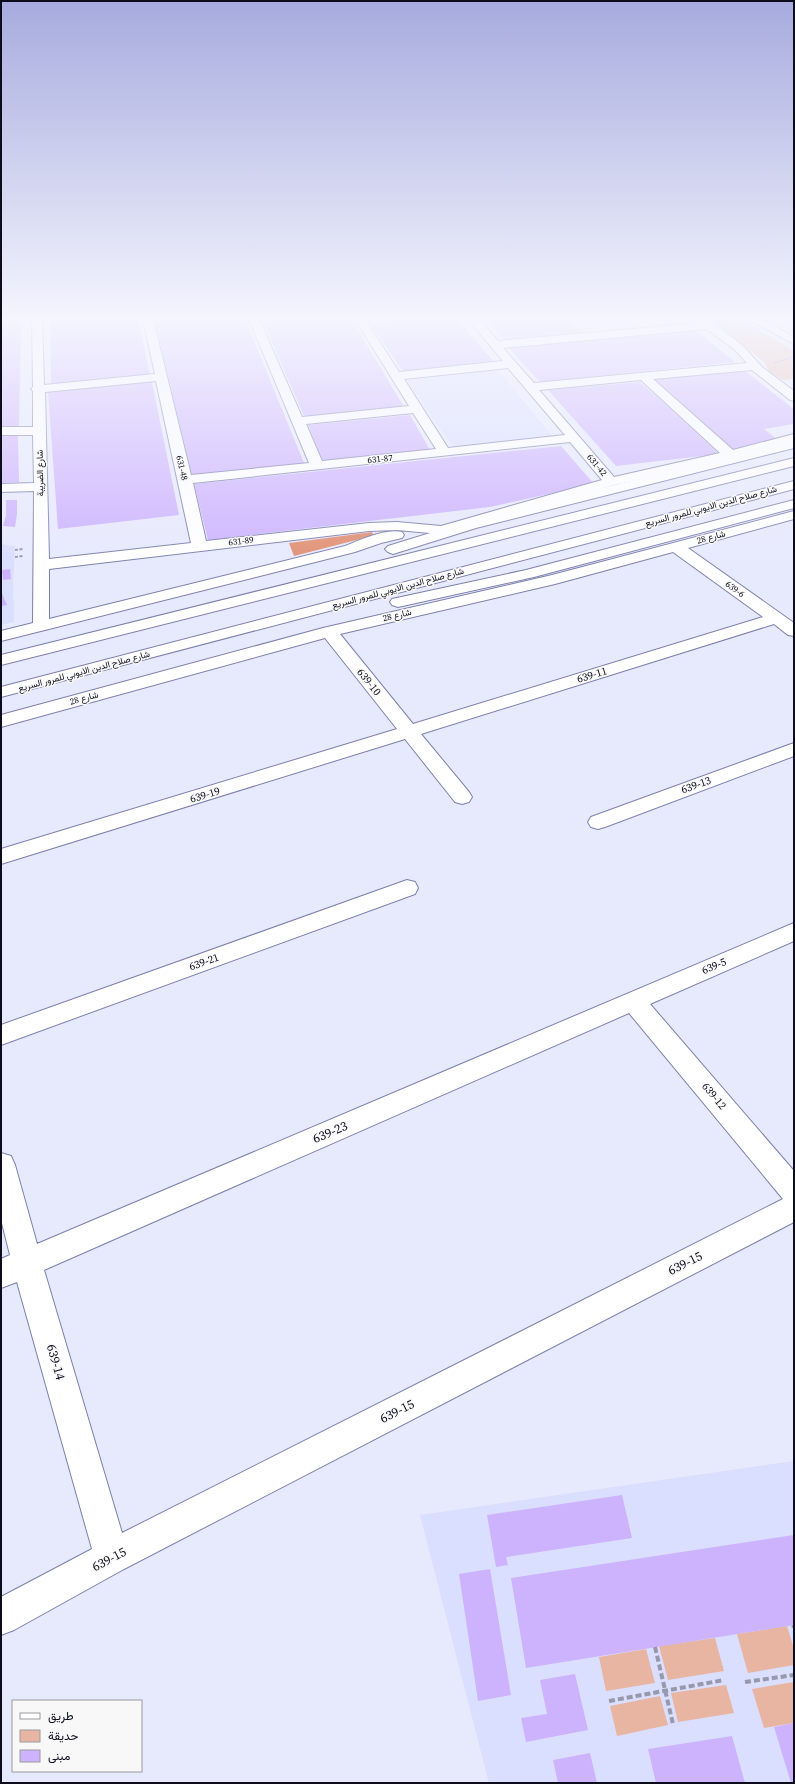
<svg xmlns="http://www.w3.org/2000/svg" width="795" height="1784" font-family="'Source Serif 4',Vazirmatn,serif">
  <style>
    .built { fill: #dadeff }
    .green { fill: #e8b5a3 }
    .forest { fill: #e19073 }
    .building { fill: #cdb3fe }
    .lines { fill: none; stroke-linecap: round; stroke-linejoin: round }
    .minor-casing { stroke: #7c80ac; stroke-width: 2 }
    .major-casing { stroke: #7c80ac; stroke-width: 2 }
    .highway-casing { stroke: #7c80ac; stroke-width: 2 }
    .path-far2 { stroke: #9798aa; stroke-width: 1.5; stroke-dasharray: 2 1; stroke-linecap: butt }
    .path-far1 { stroke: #9798aa; stroke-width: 2; stroke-dasharray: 3 1.5; stroke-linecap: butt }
    .path { stroke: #9798aa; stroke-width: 4; stroke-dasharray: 6 3; stroke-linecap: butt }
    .minor { fill: #fff; fill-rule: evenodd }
    .major { fill: #fff; fill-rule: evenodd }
    .highway { fill: #fff; fill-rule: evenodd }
    .labels { text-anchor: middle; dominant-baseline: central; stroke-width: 3; stroke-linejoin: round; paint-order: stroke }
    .far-street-label { font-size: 9px; fill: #0c0c1c; stroke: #f8f8f8 }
    .street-label { font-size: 11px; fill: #0c0c1c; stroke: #f8f8f8 }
    .near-street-label { font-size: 13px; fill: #0c0c1c; stroke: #f8f8f8 }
  </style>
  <rect width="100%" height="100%" fill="#e7e9fd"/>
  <path class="built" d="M498,370L553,437L458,447L452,445L405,379Z
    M1,544L15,546L13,583L14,622L1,625Z
    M794,1461V1783H489L420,1515Z"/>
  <path class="green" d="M709,319H740L794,351V379L783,380L770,372L762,360Z
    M787,1626L794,1649V1665L748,1673L737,1634Z
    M715,1638L724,1671L668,1680L659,1646Z
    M646,1649L655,1683L606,1691L599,1657Z
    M794,1682V1723L764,1728L752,1689Z
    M726,1685L734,1713L678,1722L671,1693Z
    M660,1696L668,1725L617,1736L610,1706Z"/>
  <path class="forest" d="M372,532L373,534L372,536L294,556L289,543Z"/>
  <path class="building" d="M1,319H21L19,426L1,427Z
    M50,319H138L150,376L51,384Z
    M154,319H245L304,463L192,475Z
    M262,319H351L404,407L304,416Z
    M412,319H457L494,362L403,371L370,323Z
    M487,319H569L583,333L504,339Z
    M695,330L735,362L540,382L509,348Z
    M745,371L794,409V424L764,429L778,440L732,451L653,379Z
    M152,382L179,515L58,529L48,392Z
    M640,382L662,401L719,454L616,466L548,390Z
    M410,415L430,450L323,461L308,425Z
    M1,436H18L19,482L1,483Z
    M561,446L594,484L490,507L208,540L194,484Z
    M6,500H17V514L15,527L3,526L6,515Z
    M10,569L11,579L3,580L2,570Z
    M1,591L7,605L1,606Z
    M622,1495L632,1538L506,1557L508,1565L496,1567L487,1515Z
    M794,1535V1625L526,1668L511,1578Z
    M490,1569L511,1695L478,1701L459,1574Z
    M575,1674L588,1730L526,1742L521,1718L547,1714L540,1680Z
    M794,1723V1783H791L774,1727Z
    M732,1736L745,1783H656L648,1749Z
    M590,1753L597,1783H558L553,1760Z"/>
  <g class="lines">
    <g class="minor-casing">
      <path id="minor" d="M32,319H42L44,385L155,374L143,319H153L191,475L309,463L249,319H259L302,417L409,406L355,319H365L399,372L503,361L468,319H479L498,341L699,323L696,319H708L714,323L743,346L762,367L794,391V401L790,400L752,370L653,379L733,450L794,434V442L730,459L614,485L441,534L397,530L369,531L49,569V619L345,546C360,540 386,528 402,532L404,535L402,538L381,543L355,552L1,641V631L33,623L34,491L1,492V484L34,483L33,435H1V427H33V391L31,389L33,387ZM707,329L735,350L747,363L534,383L503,348ZM508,368L565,435L448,448L404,379ZM641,380L720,453L614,477L539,390ZM156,381L191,543L49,559L45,392ZM413,413L436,449L322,461L306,424ZM570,442L602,480L441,526L397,522L369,523L206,541L193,483Z
        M794,511V519L688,548L794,623V636L788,635L774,624L421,734L469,792L472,797L469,802L462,804L455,802L405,739L1,864V849L397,729L325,638L1,727V715L323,628L552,575ZM673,552L763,617L413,724L340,634L555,584Z
        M794,743V756L605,827L598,829L591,827L588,822L591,817Z
        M407,880L415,882L418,888L415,894L1,1045V1025Z
        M794,923V941L650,1004L794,1171V1222L124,1569L14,1630L1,1635V1597L92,1549L17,1282L1,1288V1259L10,1255L1,1219V1153L11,1156L15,1165L37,1244ZM629,1013L783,1199L122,1533L44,1270Z"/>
    </g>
    <g class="major-casing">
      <path id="major" d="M748,319H762L794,337V344Z"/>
    </g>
    <g class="highway-casing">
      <path id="highway" d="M794,440V448L476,528L393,554L388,552L385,549L388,546L466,522Z
        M794,458V466L1,665V655Z
        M794,481V489L1,697V687Z
        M794,500V508L534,577L398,607L392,605L390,602L392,599L526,570Z"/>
    </g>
    <path class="path-far2" d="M774,363L794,357"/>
    <path class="path-far1" d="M15,550L23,549
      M15,557L23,556"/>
    <path class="path" d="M793,1625L794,1627
      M655,1647L673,1724
      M745,1682L794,1675
      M609,1701L724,1680"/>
    <use href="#minor" class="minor"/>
    <use href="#major" class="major"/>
    <use href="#highway" class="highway"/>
  </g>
  <linearGradient id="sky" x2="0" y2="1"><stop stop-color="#a7abde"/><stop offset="0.56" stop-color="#f4f5fe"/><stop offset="1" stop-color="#f4f5fe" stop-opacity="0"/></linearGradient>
  <rect width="795" height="569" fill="url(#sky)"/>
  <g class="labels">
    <g class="far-street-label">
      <text transform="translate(380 459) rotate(-6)">631-87</text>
      <text transform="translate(597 465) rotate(50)">631-42</text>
      <text transform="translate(182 468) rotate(77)">631-48</text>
      <text transform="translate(40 473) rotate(-91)">شارع الضريبة</text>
      <text transform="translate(711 506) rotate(-15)">شارع صلاح الدين الايوبي للمرور السريع</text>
      <text transform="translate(711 537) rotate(-15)">شارع 28</text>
      <text transform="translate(241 541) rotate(-7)">631-89</text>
      <text transform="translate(398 588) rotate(-15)">شارع صلاح الدين الايوبي للمرور السريع</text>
      <text transform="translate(735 589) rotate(36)">639-6</text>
      <text transform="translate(397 615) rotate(-13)">شارع 28</text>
      <text transform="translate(84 671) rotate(-15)">شارع صلاح الدين الايوبي للمرور السريع</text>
      <text transform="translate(84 698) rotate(-15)">شارع 28</text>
    </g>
    <g class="street-label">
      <text transform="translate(592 675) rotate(-17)">639-11</text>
      <text transform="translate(369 682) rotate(51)">639-10</text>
      <text transform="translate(696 785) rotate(-20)">639-13</text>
      <text transform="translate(205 795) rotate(-17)">639-19</text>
      <text transform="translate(204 962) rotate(-20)">639-21</text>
      <text transform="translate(714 966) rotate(-23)">639-5</text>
      <text transform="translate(714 1096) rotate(50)">639-12</text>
    </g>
    <g class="near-street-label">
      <text transform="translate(330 1132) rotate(-23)">639-23</text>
      <text transform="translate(685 1263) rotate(-27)">639-15</text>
      <text transform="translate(56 1362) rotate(74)">639-14</text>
      <text transform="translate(397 1411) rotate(-27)">639-15</text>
      <text transform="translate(109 1559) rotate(-28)">639-15</text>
    </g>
  </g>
  <rect width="795" height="1784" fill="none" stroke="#0c0c1c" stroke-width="4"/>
  <rect x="12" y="1700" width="130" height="72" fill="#f8f8f8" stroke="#9a9aa0"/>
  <rect x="20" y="1713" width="20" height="6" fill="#ffffff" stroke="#9a9aa0"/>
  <text x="48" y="1720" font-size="12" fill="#0c0c1c">طريق</text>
  <rect x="20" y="1730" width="20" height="12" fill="#e8b5a3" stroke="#9a9aa0"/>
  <text x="48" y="1740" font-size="12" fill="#0c0c1c">حديقة</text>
  <rect x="20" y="1750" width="20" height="12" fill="#cdb3fe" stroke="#9a9aa0"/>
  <text x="48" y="1760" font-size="12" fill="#0c0c1c">مبنى</text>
</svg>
